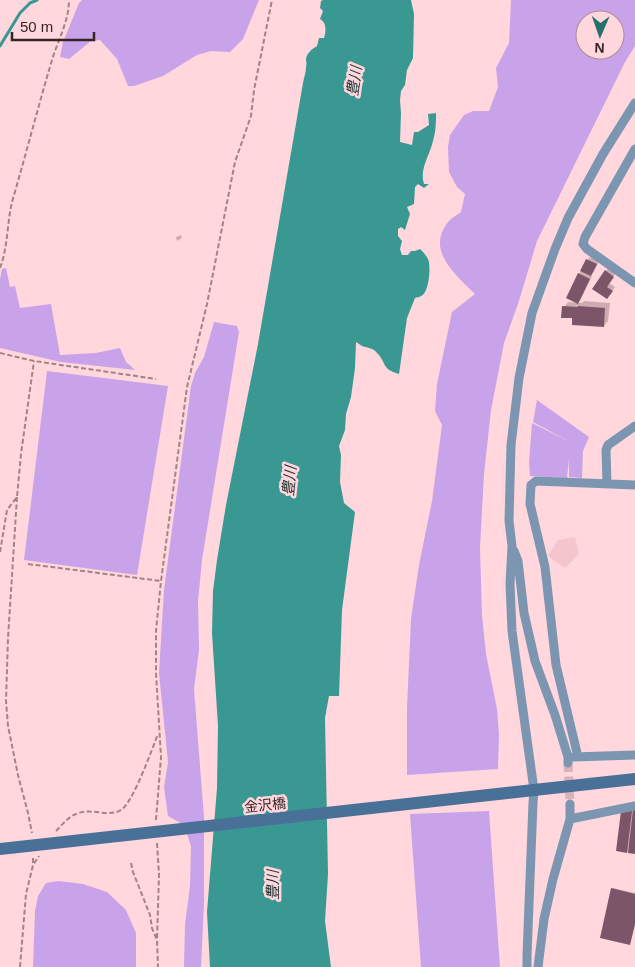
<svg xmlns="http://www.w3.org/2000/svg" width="635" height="967" font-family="Helvetica,'Noto Sans JP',sans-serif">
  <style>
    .built { fill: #f4c6cc }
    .green { fill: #c9a3e9; fill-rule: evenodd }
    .water { fill: #399892 }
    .shadow { fill: #0003 }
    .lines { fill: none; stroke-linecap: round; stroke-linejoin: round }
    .stream { stroke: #399892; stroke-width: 3 }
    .building { fill: #7c5668 }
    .street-tunnel { stroke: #d7b3b8; stroke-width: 9; stroke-dasharray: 9 4.5; stroke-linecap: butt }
    .path { stroke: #a28488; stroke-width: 2; stroke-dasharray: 5 2.5; stroke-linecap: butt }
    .street { stroke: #7c96b1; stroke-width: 9 }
    .secondary { stroke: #497097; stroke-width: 12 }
    .secondary-bridge { stroke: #497097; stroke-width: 12 }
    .labels { text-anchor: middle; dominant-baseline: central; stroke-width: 5; stroke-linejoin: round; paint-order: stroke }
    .street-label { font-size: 14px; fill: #362326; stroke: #ffd7dc }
    .water-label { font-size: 15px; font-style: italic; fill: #1a302f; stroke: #ffd7dc }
  </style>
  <rect width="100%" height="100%" fill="#ffd7dc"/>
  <path class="built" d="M575,537L579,554L565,568L548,556L558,540Z"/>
  <path class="green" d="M82,0H259L243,39L230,52L211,51L197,55L163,76L134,86H128L117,59L100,40L91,41L69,59L60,57L63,42L79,3Z
    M511,0H635V46L625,62L537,241L519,301L504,343L491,410L484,474L480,548L482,615L486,654L497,709L499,734L498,769L407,775V707L411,619L419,565L432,501L442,425L435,411L437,384L452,312L475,294C457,276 427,252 446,225C449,219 456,216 461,212L465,194L457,187L449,172L448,147L450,135L464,115L473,111H489L498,87L496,68L509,43ZM585,20H615V50H585Z
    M6,268L10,287L15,286L20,308L51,304L60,355L96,353L120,348L126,362L135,370L61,362L0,348V279L2,269Z
    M214,322L237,326L239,332L202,560L198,601L199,650L194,689L204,817V903L201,967H184L185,925L190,886L191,846L184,825L168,816L164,787L168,762L159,673L164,590L191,386L195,373L204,357Z
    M47,371L168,386L137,575L24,560Z
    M537,400L589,437L583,451L582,478L569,477V459L567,478L530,476L529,462L532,423L572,443L533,422Z
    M489,811L500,967H421L410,814Z
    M58,881L83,884L107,892L126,910L136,933V967H33L35,911L38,896L46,883Z"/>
  <path class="water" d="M323,0H411L414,14L413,58L407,70L405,85L401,91L400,100L401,113L400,142L412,145L414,132H418L429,125L428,114L436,113C436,123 436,131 433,141C430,155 419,169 424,184H429L424,188L418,184L415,187L414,204L407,207L410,214L405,230L401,227L398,229V236L402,241L400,249L402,255H408L411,251H415L420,249C423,252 426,255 428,259C431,265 429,286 425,292C423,296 419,297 415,298L407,318L399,374C381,369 387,363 377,353C373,348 368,348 362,346C360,345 358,343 356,342L355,368L351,397L346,414L345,430L339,446L341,455L340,482L344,503L355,512L342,610L339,696H329L325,718L328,874L325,921L331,967H210L207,912L217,788L218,726L212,633L213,591L217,560L226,505L258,344L303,83C304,77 306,73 306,67C307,64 306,61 306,59C307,53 312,49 317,46L319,38H324C326,31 327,23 320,19L323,11L320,8L321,1Z"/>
  <path class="shadow" d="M181,235L182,238L177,241L176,237Z
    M590,257L599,261L594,272L590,275L592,276L581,299L578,302L579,274L582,270L587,260Z
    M609,268L616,273L609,283L615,287L607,298L606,271Z
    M584,301L610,303L608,321L604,326L574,317L564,307L568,302L582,303Z
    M635,810V853L618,850L623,812Z
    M613,888L635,893V924L630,944L612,889Z"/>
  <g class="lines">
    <path class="stream" d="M0,46L20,13L30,3L37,0"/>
  </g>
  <path class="building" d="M586,259L597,264L591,276L580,271Z
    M605,270L614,277L607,287L613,291L607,299L592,289Z
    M578,273L590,279L578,304L566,298Z
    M562,306L578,307V306L605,308L604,327L572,325V318H561Z
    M633,810H635V854L628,853Z
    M621,811H632L627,853L616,851Z
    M611,888L635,894V924L630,945L600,938Z"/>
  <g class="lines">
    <path class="street-tunnel" d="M568,763L570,804"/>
    <path class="path" d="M0,268C8,247 7,223 12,202C26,154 38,107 52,60C58,40 69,21 69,0
      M0,353L34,361L156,379
      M17,497L8,638L6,701L8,726L18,775L28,813L32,833
      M0,552L7,510L17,497L21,454L34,361
      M28,564L161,581
      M156,820L161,757L156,673V631L161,581L187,387L207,304L235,162L251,116L254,90L272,0
      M56,831C62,825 68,817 76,814C91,807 108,818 121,810C133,803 152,749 158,734
      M157,843L159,874L157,940
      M33,858V865
      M131,863L133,872L150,915L152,928L157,940L158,967
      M20,967L26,894L33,865L39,856"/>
    <path class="street" d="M635,149L585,237L583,244L587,249L635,283
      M607,484L606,450L608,445L635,426
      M514,551L518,561L524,613L535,661L555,715L568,757V763
      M573,757L635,755
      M578,757L556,665L545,567L530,504L531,485L536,481L635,485
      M570,819L635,806
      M527,967V955L533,803L534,790L512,631L510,584L512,546L509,521L511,445L519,378L532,313L555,249L568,218L603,154L635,103
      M538,967L544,919L553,879L570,819V804"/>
    <path class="secondary" d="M534,790L635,779"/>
    <path class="secondary-bridge" d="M0,849L534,790"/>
  </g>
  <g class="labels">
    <g class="street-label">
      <text transform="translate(265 805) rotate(-6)">金沢橋</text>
    </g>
    <g class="water-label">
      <text transform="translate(354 81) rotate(-82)">豊川</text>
      <text transform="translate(289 481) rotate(-84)">豊川</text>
      <text transform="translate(272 885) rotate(-90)">豊川</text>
    </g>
  </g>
  <g transform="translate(600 35) rotate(182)"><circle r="24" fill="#ffd7dc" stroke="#af8f93"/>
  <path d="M0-4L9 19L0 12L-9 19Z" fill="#26706c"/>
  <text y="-8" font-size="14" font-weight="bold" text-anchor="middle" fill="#362326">N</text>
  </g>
  <path d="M12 32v8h82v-8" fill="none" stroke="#362326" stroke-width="2.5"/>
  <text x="20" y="32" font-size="15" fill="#362326" stroke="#ffd7dc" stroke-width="4" paint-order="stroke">50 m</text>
</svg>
